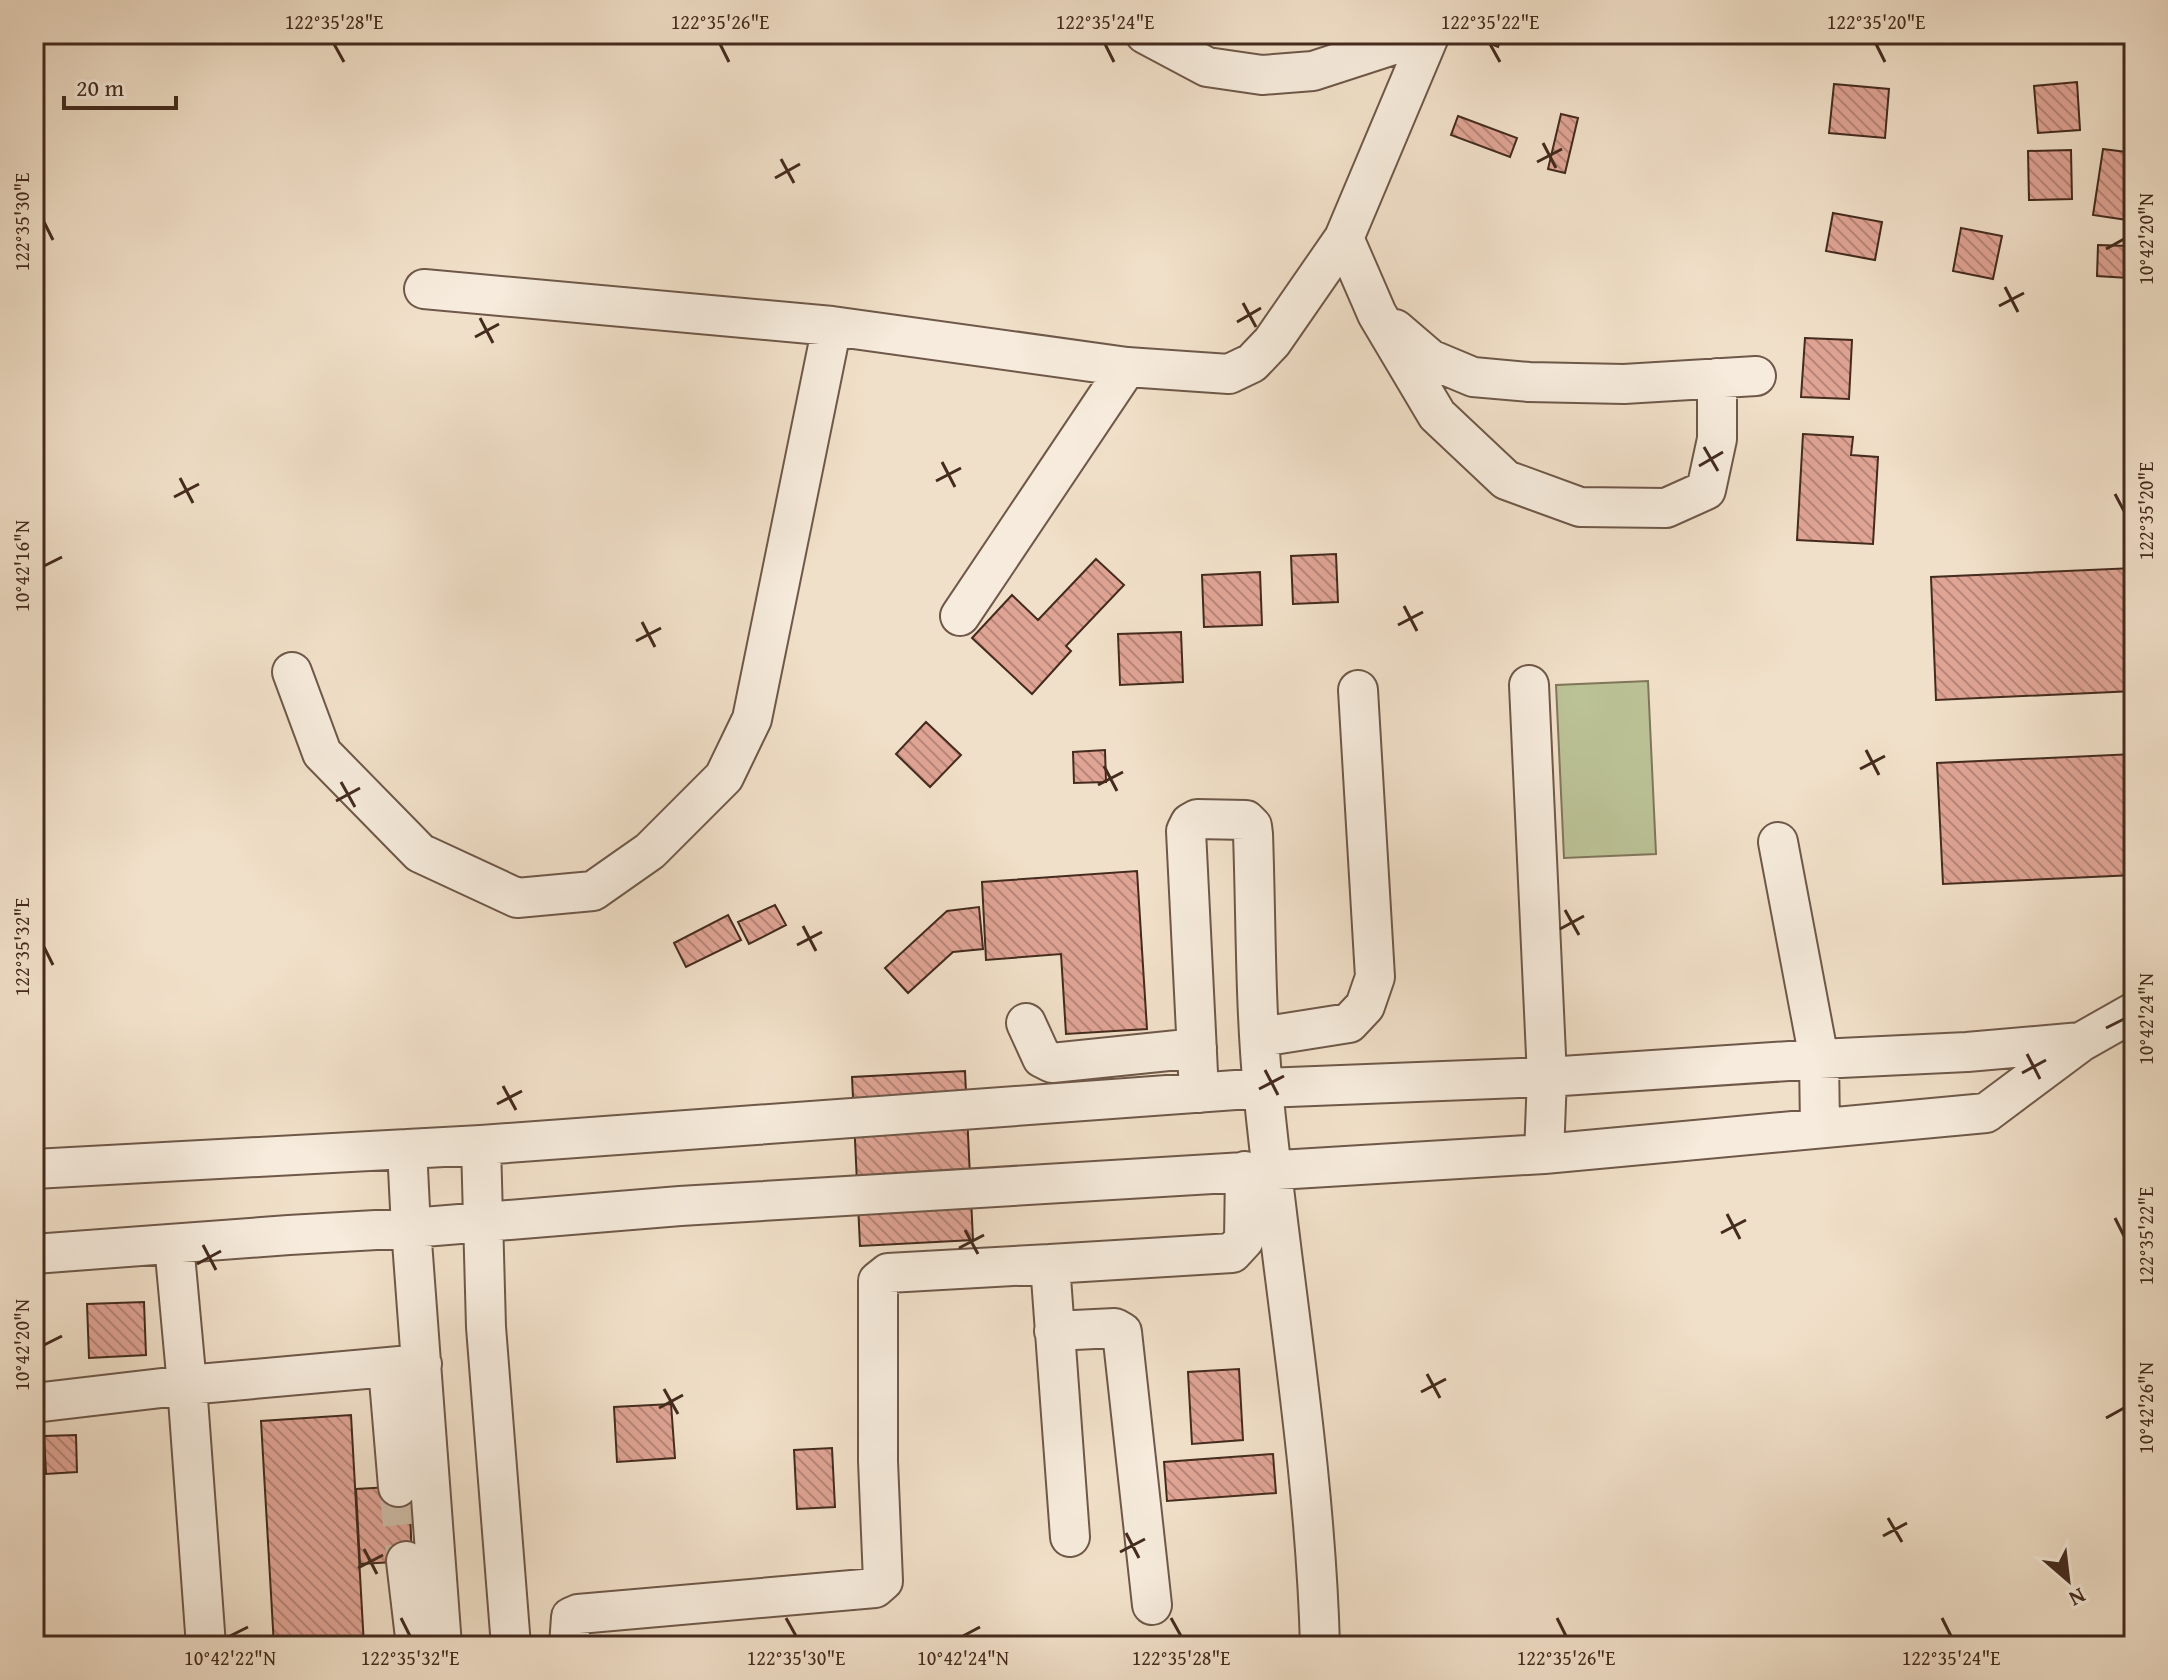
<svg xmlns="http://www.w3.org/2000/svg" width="2168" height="1680" font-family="'Gentium Book Plus',serif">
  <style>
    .pitch { fill: #bbc296; stroke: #80765a; stroke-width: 2 }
    .building { fill: url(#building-back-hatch); stroke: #442b1e; stroke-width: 2 }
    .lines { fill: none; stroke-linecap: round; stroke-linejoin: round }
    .minor-tunnel { stroke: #cebca7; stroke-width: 38; stroke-dasharray: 38 19; stroke-linecap: butt }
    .minor-casing { stroke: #6f5849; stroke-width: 42 }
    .minor { stroke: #f6ebdc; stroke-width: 38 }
    .ticks { fill: none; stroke: #442b1e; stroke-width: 3 }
    .neatline { fill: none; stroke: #442b1e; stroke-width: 3 }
    .ticks-label { font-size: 20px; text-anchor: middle; fill: #442b1e }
  </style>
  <defs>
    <pattern id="building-back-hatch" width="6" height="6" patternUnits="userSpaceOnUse" patternTransform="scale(2)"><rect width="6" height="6" fill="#e0a495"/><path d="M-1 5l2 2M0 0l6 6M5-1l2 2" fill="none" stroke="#b78679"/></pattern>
  </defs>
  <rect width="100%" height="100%" fill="#f1e0c9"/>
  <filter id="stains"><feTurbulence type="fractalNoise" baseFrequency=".0025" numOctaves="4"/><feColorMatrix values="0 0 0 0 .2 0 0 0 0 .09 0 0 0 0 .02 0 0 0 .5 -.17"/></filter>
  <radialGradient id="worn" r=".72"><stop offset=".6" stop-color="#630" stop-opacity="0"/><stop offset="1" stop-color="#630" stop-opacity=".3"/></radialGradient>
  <path class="pitch" d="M1648,681L1656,854L1564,858L1556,685Z"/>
  <path class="building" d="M1467,34H1503L1498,47Z
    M2077,82L2080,130L2038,133L2034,86Z
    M1834,84L1889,89L1885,138L1829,133Z
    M1561,114L1578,118L1565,173L1548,169Z
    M1458,116L1517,138L1510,157L1451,135Z
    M2134,116V145L2126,143Z
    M2103,149L2134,153V221L2093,215Z
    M2071,150L2072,199L2029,200L2028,151Z
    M1833,213L1882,222L1875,260L1826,251Z
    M1961,228L2002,236L1993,279L1953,271Z
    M2098,245L2129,246L2128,278L2097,276Z
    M1805,338L1852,340L1849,399L1801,397Z
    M1803,434L1853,437L1851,455L1878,457L1873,544L1797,540Z
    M1336,554L1338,602L1293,604L1291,556Z
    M1096,559L1124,585L1066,646L1071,651L1032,694L972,638L1012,595L1038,620Z
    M2134,568V691L1936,700L1931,577Z
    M1260,572L1262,625L1204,627L1202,575Z
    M1181,632L1183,682L1120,685L1118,634Z
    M926,722L961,755L930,787L896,754Z
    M1105,750L1106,782L1074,783L1073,752Z
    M2134,754V875L1943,884L1937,763Z
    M1137,871L1147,1029L1066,1034L1061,954L986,960L982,882Z
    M775,905L786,925L749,944L738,922Z
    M979,907L983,949L953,952L908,993L885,968L947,911Z
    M728,915L741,940L686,967L674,943Z
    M965,1071L973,1240L860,1246L852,1077Z
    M144,1302L146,1355L89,1358L87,1304Z
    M1239,1369L1243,1440L1192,1444L1188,1372Z
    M671,1404L675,1458L617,1462L614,1407Z
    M351,1415L364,1646H274L261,1421Z
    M76,1435L77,1472L46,1474L44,1436Z
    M832,1448L835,1507L797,1509L794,1450Z
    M1273,1454L1276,1493L1167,1501L1164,1462Z
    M409,1486L412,1561L360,1564L356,1489Z"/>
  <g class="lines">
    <path class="minor-tunnel" d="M398,1487L406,1561"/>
    <g class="minor-casing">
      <path id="minor" d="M1145,34L1207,67L1262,75L1313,71L1427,34
        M1344,238L1377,314L1437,415L1506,480L1580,507L1666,508L1706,490L1717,439V378
        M424,289L832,326L1127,367L1229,374L1252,363L1272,342L1344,238L1430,34
        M1395,329L1430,359L1473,377L1529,382L1624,384L1756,376
        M960,616L1127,367
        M292,672L322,753L420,853L517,898L593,891L650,851L724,777L752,719L832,326
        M1529,685L1547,1077L1544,1154
        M1778,842L1819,1059L1820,1127
        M1026,1023L1042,1058L1052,1063L1197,1048
        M1260,1037L1349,1023L1365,1006L1375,977L1358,690
        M1199,1093L1186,831L1190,823L1197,819L1246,820L1252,826L1253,834C1256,919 1255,1005 1263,1089C1281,1275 1315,1460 1320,1646
        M481,1145L486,1327L511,1646
        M407,1149L411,1228L442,1646
        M34,1169L481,1145L1263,1088L1547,1077L1819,1059L1967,1052L2081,1042
        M174,1244L187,1385L206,1646
        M34,1254L289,1235L411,1228L680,1206L1544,1154L1986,1113L2081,1042L2134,1012
        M1054,1331L1115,1328L1122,1332L1152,1605
        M388,1368L398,1487
        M34,1403L187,1385L422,1364
        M1070,1537L1050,1264L1232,1253L1244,1240L1245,1171
        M406,1561L416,1646
        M569,1646L571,1617L578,1614L875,1588L883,1581L878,1461V1281L888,1273L1050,1264"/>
    </g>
    <use href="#minor" class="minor"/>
  </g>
  <path class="ticks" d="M334,44L344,62M720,44L729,62M1105,44L1114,62M1490,44L1500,62M1876,44L1885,62M1543,143L1556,168M781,159L794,183M1537,162L1562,149M775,178L800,164M44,222L53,240M2106,249L2124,239M2005,287L2018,312M1243,303L1256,327M1999,306L2024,293M480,318L493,343M1237,322L1261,308M475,337L499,324M1704,447L1718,471M942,462L955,487M1699,466L1723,452M180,478L193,503M936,481L961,468M2115,494L2124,511M174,497L199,484M44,566L62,557M1404,606L1417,631M642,622L655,647M1398,625L1423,612M636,641L661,628M1866,750L1879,775M1104,766L1117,791M1860,769L1885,756M341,782L355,807M1098,785L1123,772M336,801L360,788M1565,910L1579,935M803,926L816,951M1560,929L1584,916M797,945L822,932M44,947L53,965M2106,1028L2124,1019M2027,1054L2040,1079M1265,1070L1278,1095M2022,1073L2046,1060M503,1086L516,1110M1259,1089L1284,1076M497,1104L522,1091M1727,1214L1740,1239M2115,1218L2124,1236M965,1230L978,1254M1721,1233L1746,1220M203,1245L216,1270M959,1248L984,1235M197,1264L221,1251M44,1345L62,1336M1427,1374L1440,1398M664,1389L678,1414M1421,1392L1446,1379M659,1408L683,1395M2106,1418L2124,1408M1888,1518L1902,1542M1126,1533L1139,1558M1883,1536L1907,1523M364,1549L377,1574M1120,1552L1145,1539M358,1568L383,1555M401,1618L410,1636M786,1618L796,1636M1171,1618L1181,1636M1557,1618L1566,1636M1942,1618L1951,1636M230,1636L248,1627M963,1636L980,1627"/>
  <rect width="2168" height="1680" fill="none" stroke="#f1e0c9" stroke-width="88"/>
  <g transform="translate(2068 1580) rotate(152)" stroke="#f6ebdc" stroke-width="6" paint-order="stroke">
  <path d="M0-6L14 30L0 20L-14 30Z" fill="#442b1e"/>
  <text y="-12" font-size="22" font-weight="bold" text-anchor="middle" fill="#442b1e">N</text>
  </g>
  <path d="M64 96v12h112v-12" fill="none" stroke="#442b1e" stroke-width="4"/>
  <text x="76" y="96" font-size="24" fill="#442b1e" stroke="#f6ebdc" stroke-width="6" paint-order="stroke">20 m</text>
  <rect x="44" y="44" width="2080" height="1592" class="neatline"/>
  <g class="ticks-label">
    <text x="334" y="29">122°35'28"E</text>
    <text x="720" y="29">122°35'26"E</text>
    <text x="1105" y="29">122°35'24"E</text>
    <text x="1490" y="29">122°35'22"E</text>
    <text x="1876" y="29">122°35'20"E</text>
    <text transform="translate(22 222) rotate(-90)" y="7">122°35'30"E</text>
    <text transform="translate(2146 239) rotate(-90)" y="7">10°42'20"N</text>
    <text transform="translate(2146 511) rotate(-90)" y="7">122°35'20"E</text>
    <text transform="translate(22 566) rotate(-90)" y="7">10°42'16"N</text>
    <text transform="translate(22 947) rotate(-90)" y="7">122°35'32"E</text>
    <text transform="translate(2146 1019) rotate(-90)" y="7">10°42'24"N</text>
    <text transform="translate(2146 1236) rotate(-90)" y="7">122°35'22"E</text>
    <text transform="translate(22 1345) rotate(-90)" y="7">10°42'20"N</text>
    <text transform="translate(2146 1408) rotate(-90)" y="7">10°42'26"N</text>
    <text x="230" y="1665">10°42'22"N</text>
    <text x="410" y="1665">122°35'32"E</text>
    <text x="796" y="1665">122°35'30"E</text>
    <text x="963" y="1665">10°42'24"N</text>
    <text x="1181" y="1665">122°35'28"E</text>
    <text x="1566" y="1665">122°35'26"E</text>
    <text x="1951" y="1665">122°35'24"E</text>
  </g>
  <rect width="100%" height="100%" filter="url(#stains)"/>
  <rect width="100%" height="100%" fill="url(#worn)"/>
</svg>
